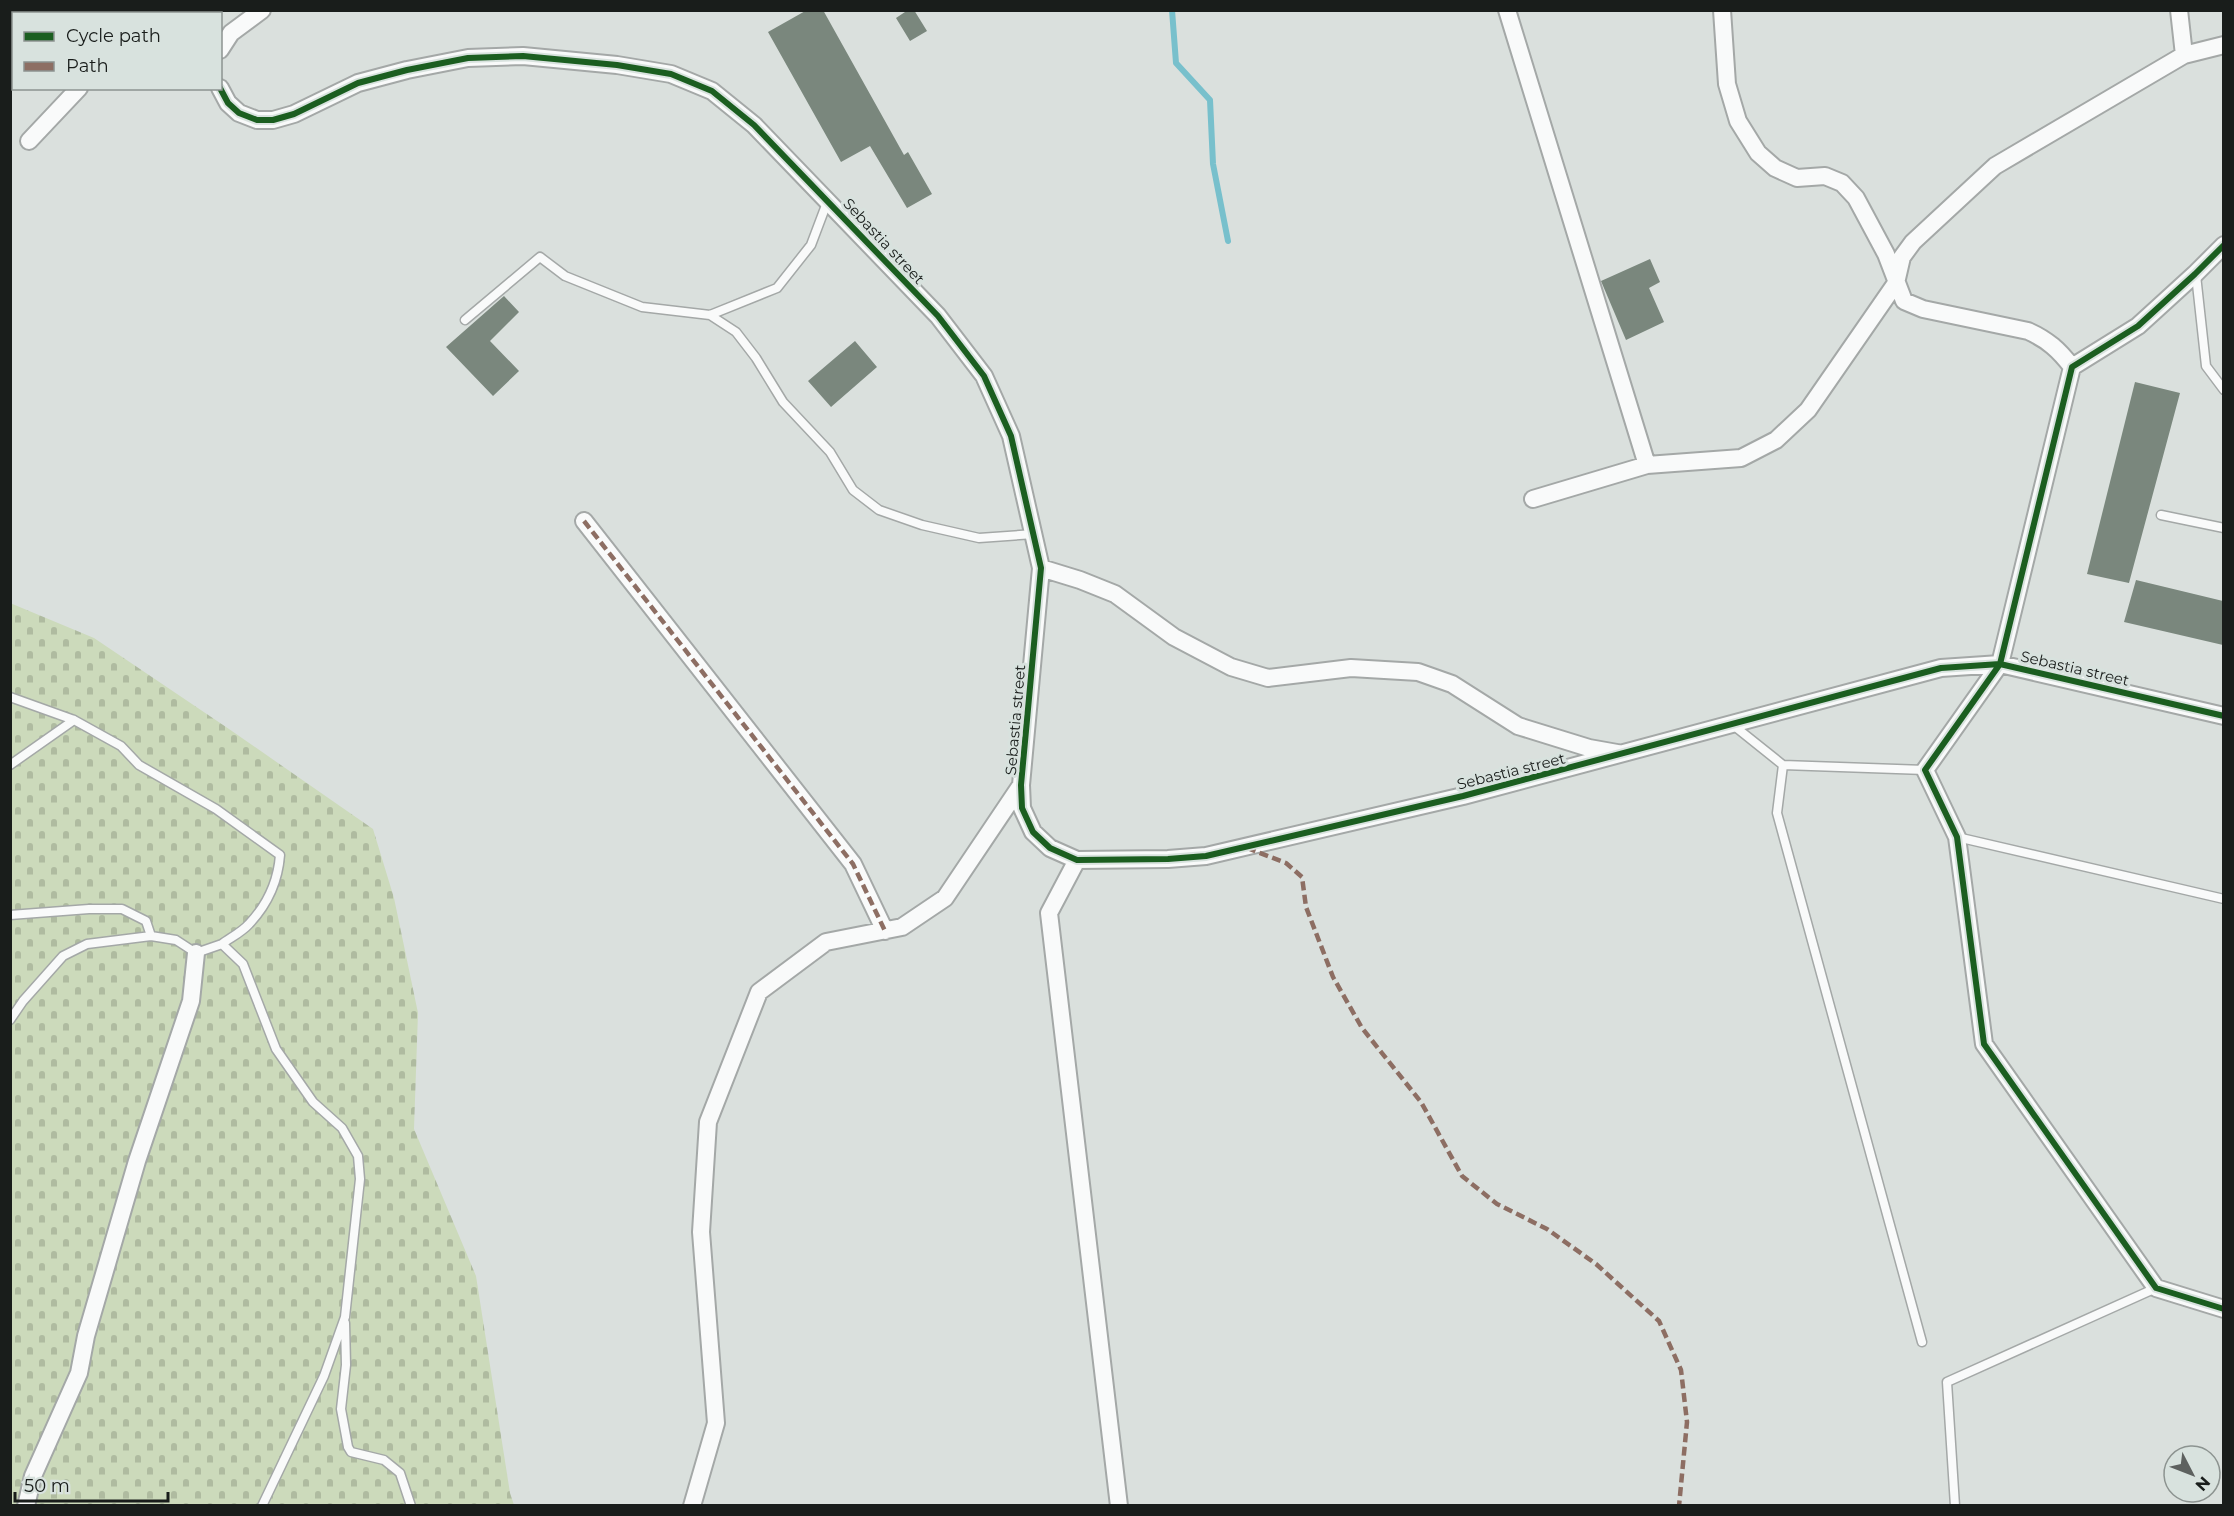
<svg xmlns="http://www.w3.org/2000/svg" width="2234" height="1516" font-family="Montserrat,sans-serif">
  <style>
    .cemetery { fill: url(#cemetery-stones) }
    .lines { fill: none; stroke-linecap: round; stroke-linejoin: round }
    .stream { stroke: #78c0cc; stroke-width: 6 }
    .building { fill: #7a877d }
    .lane-casing { stroke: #a4a8a7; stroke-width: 11 }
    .street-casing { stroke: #a4a8a7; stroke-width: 20 }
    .lane { stroke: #f9fafa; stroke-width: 8 }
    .street { stroke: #f9fafa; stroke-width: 16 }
    .quiet { stroke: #8d6e63; stroke-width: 4.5; stroke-dasharray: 9 4.5; stroke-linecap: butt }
    .cycleway-casing { stroke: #d8e2de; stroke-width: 10 }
    .cycleway { stroke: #1b5e20; stroke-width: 6 }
    .labels { text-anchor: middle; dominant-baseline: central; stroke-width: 6; stroke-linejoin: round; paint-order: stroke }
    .street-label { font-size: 15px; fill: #191d1b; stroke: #d8e2de }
  </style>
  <defs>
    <pattern id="cemetery-stones" width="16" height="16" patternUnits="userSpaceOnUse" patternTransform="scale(1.5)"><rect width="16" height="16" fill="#ccdabb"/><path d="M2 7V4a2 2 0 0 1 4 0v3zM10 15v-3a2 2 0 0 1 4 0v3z" fill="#afbba0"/></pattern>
  </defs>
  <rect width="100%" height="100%" fill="#dae0dd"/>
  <path class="cemetery" d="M10,603L94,638L229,729L373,829L394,898L418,1013L414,1129L476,1276L510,1493L514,1505H11Z"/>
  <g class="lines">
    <path class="stream" d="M1172,10L1176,63L1210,100L1213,164L1228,241"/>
  </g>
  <path class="building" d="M807,10H823L904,155L908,152L932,194L907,208L870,146L841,162L768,32Z
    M908,10H914L927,31L910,41L896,18Z
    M1650,259L1660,282L1649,288L1664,322L1626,340L1601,281Z
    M504,296L519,312L490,341L519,371L493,396L446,347Z
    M855,341L877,367L831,407L808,381Z
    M2135,382L2180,393L2129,583L2087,574Z
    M2136,580L2223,601V645L2124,622Z"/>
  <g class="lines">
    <g class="lane-casing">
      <path id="lane" d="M2196,275L2206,366L2224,390
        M710,315L736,332L756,358L783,402L830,452L853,490L879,510L922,525L979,538L1034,534
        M465,320L540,257L565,276L642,307L710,315L777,288L811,245L828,200
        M2161,515L2224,528
        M10,697L74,720L121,746L139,765L216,809L280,855C278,881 267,905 249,924C242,932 230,938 222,944
        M1733,725L1783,765L1925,770
        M10,765L74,720
        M1783,765L1777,813L1922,1342
        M1957,837L2224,899
        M10,915L89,909H122L146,921L151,936
        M10,1020L23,1001L63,956L87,944L151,936L176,940L196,953L222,944L243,964L276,1049L313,1102L342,1128L358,1156L360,1179L345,1317L324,1376L262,1506
        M345,1323L346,1365L341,1409L348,1447L351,1452L384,1460L400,1473L411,1506
        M1955,1506L1947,1382L2156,1288"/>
    </g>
    <g class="street-casing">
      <path id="street" d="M1507,10L1647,465
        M1722,10L1727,84L1738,121L1758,153L1775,168L1797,178L1825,176L1842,183L1856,198L1886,254L1904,301L1923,309L2028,331C2048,340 2059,350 2072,367
        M2179,10L2184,55
        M153,14L157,10
        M220,50L231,33L262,10
        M220,88L228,103L239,113L257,120H273L294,114L358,83L407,70L468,58L523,56L617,65L671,74L712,91L754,125L938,316L984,376L1011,436L1041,568L1021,785L1022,808L1033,832L1050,848L1077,860L1168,859L1206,856L1463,796L1941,668L2000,664L2224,716
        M29,141L79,88
        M2224,245L2195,274L2138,326L2072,367L2000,664L1925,770L1957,837L1984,1044L2156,1288L2224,1309
        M1533,499L1647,465L1741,458L1776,440L1808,410L1896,283L1902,257L1913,242L1995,166L2184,55L2224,45
        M584,521L853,864L885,931
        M1041,568L1080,580L1115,594L1174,637L1231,667L1268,678L1351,668L1418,672L1452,684L1518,726L1589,748L1617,753
        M1077,860L1049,913L1119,1506
        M26,1506L33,1476L79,1373L86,1336L137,1161L191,1001L196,953
        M692,1506L716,1423L701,1232L708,1122L759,992L826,942L902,927L945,898L1021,785"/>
    </g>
    <use href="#lane" class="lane"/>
    <use href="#street" class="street"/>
    <path class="quiet" d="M584,521L853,864L885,931
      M1247,848L1286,863L1302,877L1306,907L1333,977L1362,1028L1421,1102L1462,1176L1497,1204L1547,1229L1596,1264L1659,1321L1681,1370L1687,1422L1679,1506"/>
    <g class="cycleway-casing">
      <path id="cycleway" d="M220,88L228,103L239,113L257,120H273L294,114L358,83L407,70L468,58L523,56L617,65L671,74L712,91L754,125L938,316L984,376L1011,436L1041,568L1021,785L1022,808L1033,832L1050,848L1077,860L1168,859L1206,856L1463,796L1941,668L2000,664L2224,716
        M2224,245L2195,274L2138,326L2072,367L2000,664L1925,770L1957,837L1984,1044L2156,1288L2224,1309"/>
    </g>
    <use href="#cycleway" class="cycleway"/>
  </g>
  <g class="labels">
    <g class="street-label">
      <text transform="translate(884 241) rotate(47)">Sebastia street</text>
      <text transform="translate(2075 668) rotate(13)">Sebastia street</text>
      <text transform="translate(1015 720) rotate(-85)">Sebastia street</text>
      <text transform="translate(1511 771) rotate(-14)">Sebastia street</text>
    </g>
  </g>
  <rect width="2234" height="1516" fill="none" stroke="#191d1b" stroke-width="24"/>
  <rect x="12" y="12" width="210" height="78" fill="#d8e2de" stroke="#8c9390" stroke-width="1.5"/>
  <rect x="24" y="32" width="30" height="9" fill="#1b5e20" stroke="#8c9390" stroke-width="1.5"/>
  <text x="66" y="42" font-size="18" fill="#191d1b">Cycle path</text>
  <rect x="24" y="62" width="30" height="9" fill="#8d6e63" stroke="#8c9390" stroke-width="1.5"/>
  <text x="66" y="72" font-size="18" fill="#191d1b">Path</text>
  <g transform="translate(2192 1474) rotate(132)"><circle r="28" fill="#d8e2de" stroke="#8c9390" stroke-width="1.5"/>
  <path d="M0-4.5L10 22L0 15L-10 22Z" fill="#5d615f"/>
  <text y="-9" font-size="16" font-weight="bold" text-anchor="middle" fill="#191d1b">N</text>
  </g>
  <path d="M15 1492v9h153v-9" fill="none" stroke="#191d1b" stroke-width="3"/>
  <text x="24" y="1492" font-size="18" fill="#191d1b" stroke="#d8e2de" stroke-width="4.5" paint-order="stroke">50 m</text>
</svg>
